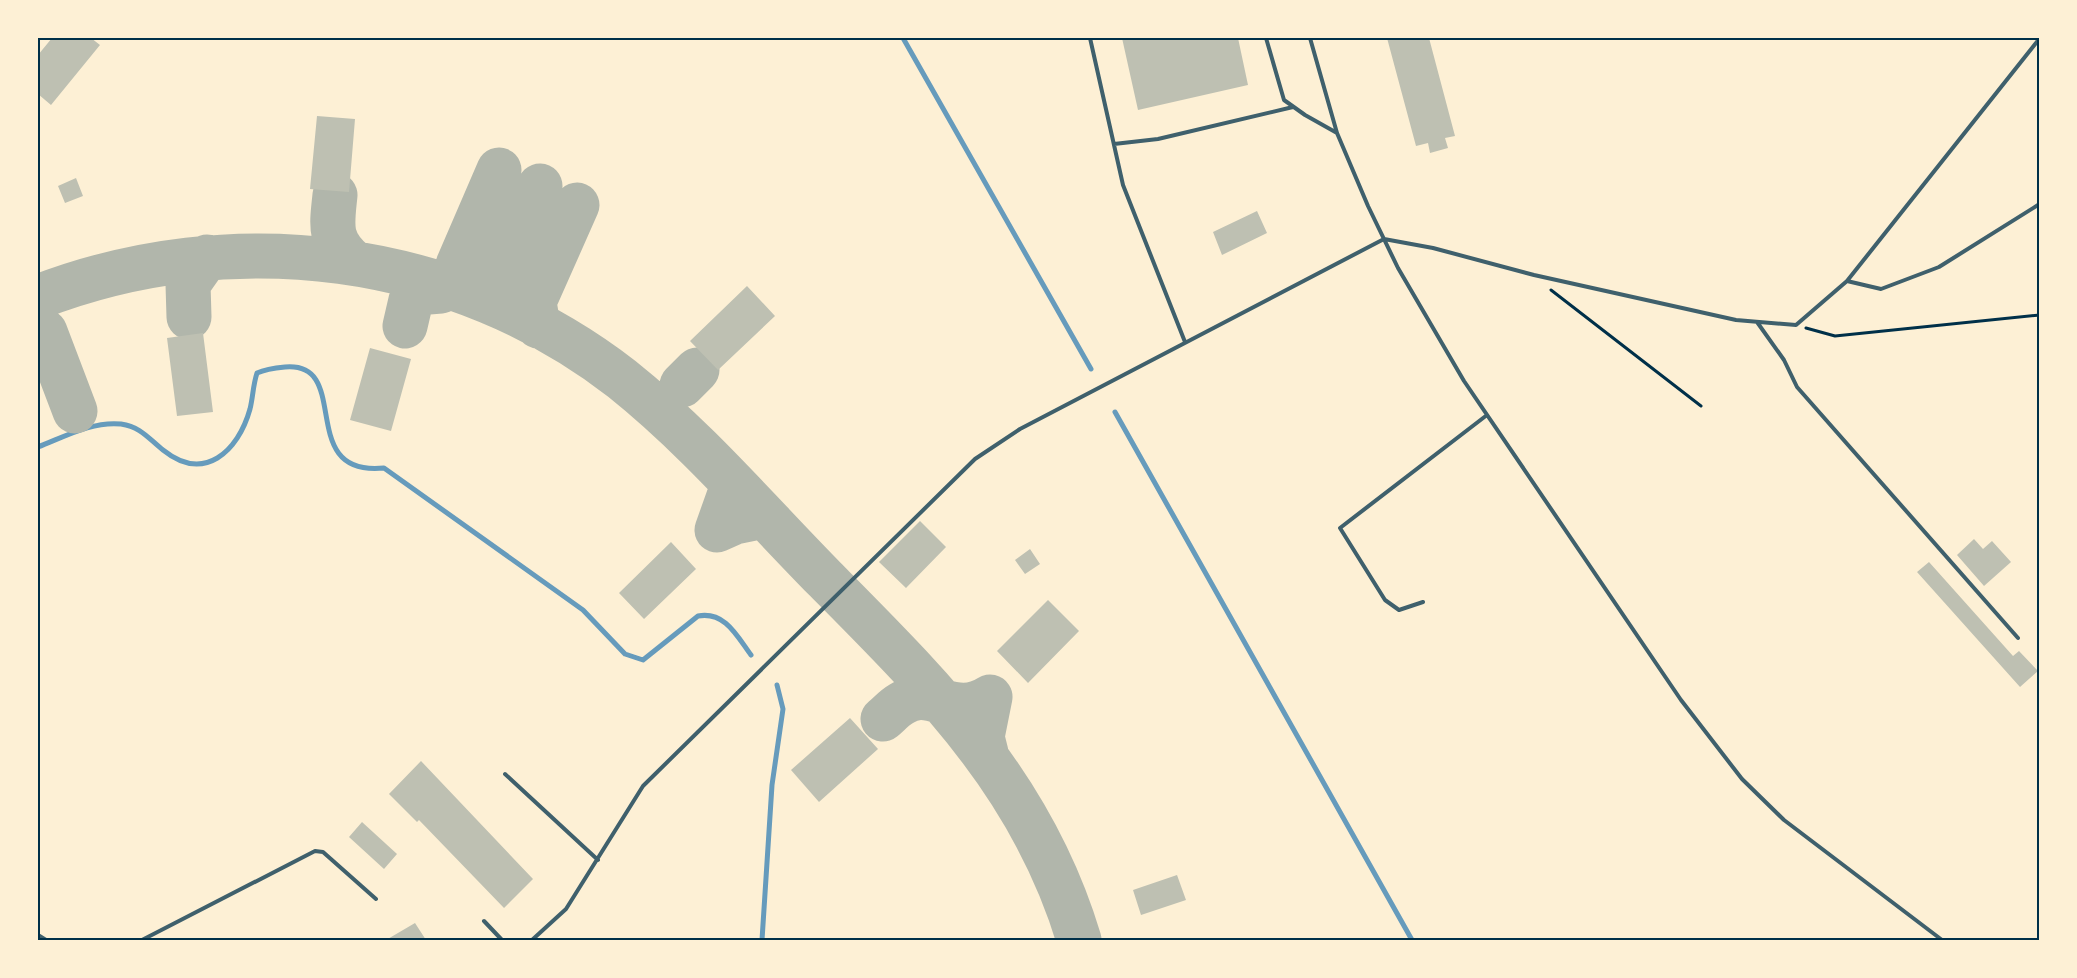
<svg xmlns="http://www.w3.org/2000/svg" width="2077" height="978" font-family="Ubuntu,sans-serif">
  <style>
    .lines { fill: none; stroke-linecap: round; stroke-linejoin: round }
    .stream { stroke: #669bbc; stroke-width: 5 }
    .taxiway { stroke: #b1b6ab; stroke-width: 45 }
    .building { fill: #bec0b2 }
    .path { stroke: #003049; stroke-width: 3 }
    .service { stroke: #3f606c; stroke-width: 4 }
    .neatline { fill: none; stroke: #003049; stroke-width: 2 }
  </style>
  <rect width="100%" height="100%" fill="#fdf0d5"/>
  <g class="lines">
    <path class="stream" d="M903,38L1091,369
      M1115,412L1412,940
      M38,447C64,437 92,421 121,424C141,427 148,438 163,450C204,483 238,452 250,409C253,397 253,385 257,373C266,369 275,368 285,367C354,361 294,477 384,468L583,610L625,654L643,660L698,616C725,611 737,636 751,655
      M762,940L772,785L783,709L777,685"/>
    <path class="taxiway" d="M335,195C332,225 328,240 353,262
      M458,265L499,170
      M38,297C232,222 456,250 622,379C696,438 759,512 825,579C935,690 1033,786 1079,940
      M499,306L494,302L495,286L540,186
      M189,317L188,284L207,257
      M405,326L411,300L416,293L441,291L447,286
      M538,326L534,302L577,205
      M45,332L75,411
      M682,385L697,370
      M733,485L717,530L735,522L764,516
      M883,719C889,714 894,708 901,704C931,683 952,721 990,697L982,737L986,753"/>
  </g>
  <path class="building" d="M52,38H91L100,45L51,105L38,94V55Z
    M1122,38H1238L1248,85L1138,110Z
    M1387,38H1429L1455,136L1445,138L1448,148L1430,153L1428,143L1416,146Z
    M317,116L355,119L349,192L310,189Z
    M76,178L83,196L65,203L58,186Z
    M1257,211L1267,233L1222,255L1213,232Z
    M747,286L775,316L718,370L690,341Z
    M203,333L213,412L177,416L167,338Z
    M370,348L411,359L391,431L350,420Z
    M920,521L946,547L906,588L879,562Z
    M1974,539L1983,549L1992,541L2011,562L1984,586L1957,555Z
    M671,542L696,569L644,619L619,593Z
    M1030,549L1040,564L1025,574L1015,560Z
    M1929,562L2013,656L2019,651L2038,671L2020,687L1917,572Z
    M1048,600L1079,631L1028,683L997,651Z
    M850,718L878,749L819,802L791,770Z
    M421,761L533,879L504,908L419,820L417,822L389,794Z
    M362,822L397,854L384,869L349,837Z
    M1177,875L1186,900L1141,915L1133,890Z
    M415,923L426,940H386Z"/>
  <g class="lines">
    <path class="path" d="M1551,290L1701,406
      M1806,328L1835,336L2040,315"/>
    <path class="service" d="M1090,38L1123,185L1185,342
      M1266,38L1284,100L1305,115L1337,133
      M1310,38L1337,133L1368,206L1398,268L1464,381L1681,700L1742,779L1784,820L1942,940
      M1114,144L1158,139L1293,107
      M1847,281L1881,289L1939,267L2038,205
      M1757,322L1784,360L1797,387L2018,638
      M1423,602L1399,610L1385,600L1340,528L1487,415
      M505,774L598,860
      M484,921L502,940
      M38,935L46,940
      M142,940L315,851L323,852L376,899
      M532,940L566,909L643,786L975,459L1020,429L1384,239L1433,248L1534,275L1736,320L1796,325L1847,281L2040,38"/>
  </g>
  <rect width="2077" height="978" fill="none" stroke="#fdf0d5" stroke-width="78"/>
  <rect x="39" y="39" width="1999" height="900" class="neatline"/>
</svg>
